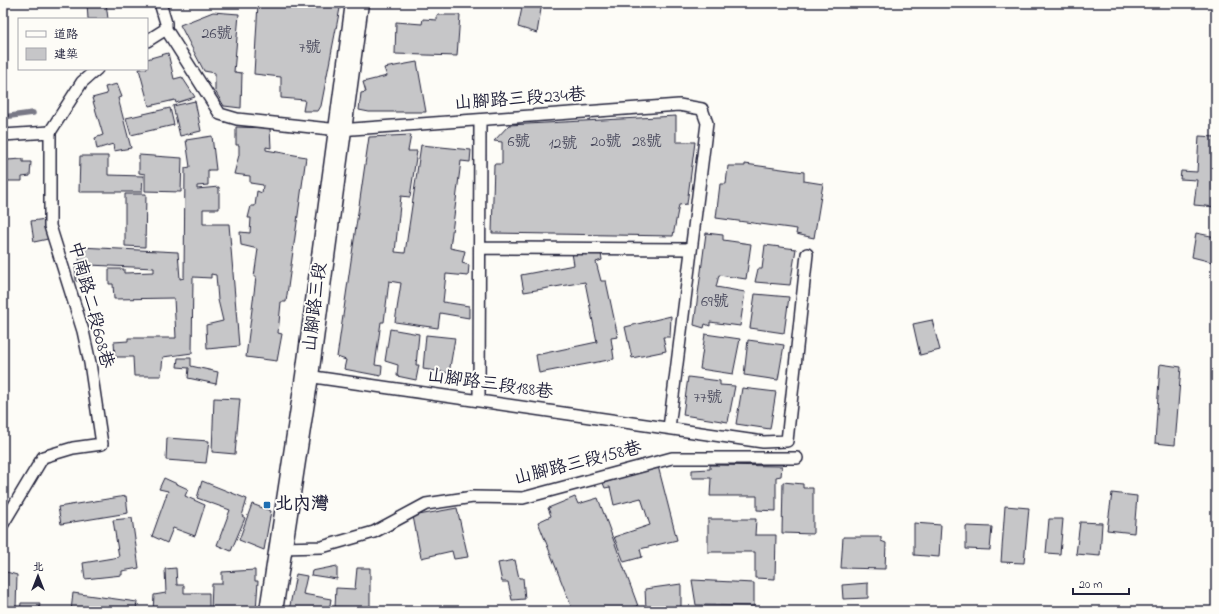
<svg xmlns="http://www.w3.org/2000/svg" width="1219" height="614" font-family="'Indie Flower','LXGW WenKai TC',sans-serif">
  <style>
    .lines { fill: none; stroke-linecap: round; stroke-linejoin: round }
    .stream { stroke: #787885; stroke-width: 5.5 }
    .building { fill: #c6c6c8; stroke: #22223b }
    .lane-casing { stroke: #22223b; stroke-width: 14 }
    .secondary-casing { stroke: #22223b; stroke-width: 25 }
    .lane { stroke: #fdfcf7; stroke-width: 11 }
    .secondary { stroke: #fdfcf7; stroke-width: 22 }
    .poi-dot { fill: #1f6fb2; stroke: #fdfcf7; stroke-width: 1.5 }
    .labels { text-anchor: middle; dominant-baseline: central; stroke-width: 4; stroke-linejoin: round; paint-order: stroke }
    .number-label { font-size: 16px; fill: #4b4b5e }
    .street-label { font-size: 18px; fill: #22223b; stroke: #fdfcf7 }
    .poi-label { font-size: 18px; font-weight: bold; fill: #22223b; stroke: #fdfcf7; text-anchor: start }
  </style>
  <rect width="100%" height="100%" fill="#fdfcf7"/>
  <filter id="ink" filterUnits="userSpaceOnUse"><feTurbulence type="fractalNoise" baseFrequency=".025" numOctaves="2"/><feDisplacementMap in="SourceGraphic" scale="8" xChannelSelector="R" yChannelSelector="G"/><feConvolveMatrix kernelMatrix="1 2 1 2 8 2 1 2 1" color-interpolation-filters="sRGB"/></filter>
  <g filter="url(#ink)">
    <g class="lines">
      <path class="stream" d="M3,117L33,113"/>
    </g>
    <path class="building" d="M87,3H106L108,19H88Z
      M258,3H341L321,106L318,111H303L305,100L281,98V77L254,74Z
      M523,3H542L537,33L518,27Z
      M213,12L239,14L234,72L242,73L241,108L224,106L215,91V73L204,71L180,25Z
      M437,15H460L457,56L395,54L396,22L422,24L423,19L437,20Z
      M168,53L174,79L182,77L195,97L176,103L175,100L149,106L139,69H147V59Z
      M417,62L426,112H369L359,110L361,93L366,92L363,82L387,76L384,68Z
      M117,84L122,97L118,98L131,148L114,151L113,144L97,149L95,138L103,135L92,98L107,94L105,87Z
      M195,101L201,131L180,136L173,106Z
      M170,108L174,125L131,135L126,118Z
      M676,116V142H695L687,204L679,205L673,236L492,233L494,164H502V142L494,141L509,125Z
      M236,127L270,128L271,148L266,147V150L306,157L286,302H281L278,333L282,334L277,361L246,357L256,277H254L258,249L241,245L240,232L250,233L251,218H248L251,206H255L257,191L262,193L263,185L250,183V176L234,174L239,155V145H236Z
      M411,135L408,151H417L410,197L401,196L395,252L405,253L421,145L471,150L470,162L461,161L450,248L465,251L462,263L469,265L468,276L446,274L443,302L469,306V318L440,313L438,328L395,322L401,283L389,281L384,322H381L375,365L382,366L381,376L344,369L346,360L337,357L369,137Z
      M212,136L216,170H208V185L197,186V189L219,187V209H203V224H229L239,346L207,349L206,325L223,321L218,300L216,275L211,274V278L193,277L192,353L163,357L161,376H134L133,357H115L114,342L128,341V338H176L174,298L114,299L113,284H109V269H124V273L154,272V268L89,265L88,273L92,274L91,282L76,281L75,263L79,264L80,247L178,252L180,279L184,278L185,168L190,167L186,140Z
      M1199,136L1216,137V207L1194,205L1197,180L1180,179L1181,171L1197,172Z
      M139,155L182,158L181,192L145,191V174L139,173Z
      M80,156H108V175L143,176L142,192H79Z
      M23,159V162H31L30,176L22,177V181H5L7,160Z
      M745,164L804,172V181L823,184L814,238L796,234L797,229L716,218L720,184H726L728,166H745Z
      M125,194H146L145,247L125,246Z
      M46,219L48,239L34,242L31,221Z
      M706,233L723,235V240L751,244L746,279L719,275L716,287L745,292L740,326L710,322V326L705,324L704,328L694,325Z
      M1196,233L1216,237V263L1192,257Z
      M765,245L796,249L790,285L755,282L758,269H762Z
      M572,253H601L602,260L596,262L601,281H606L618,337L611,338L614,359L539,373L536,355L597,342L585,282L524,292L521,275L574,265Z
      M755,294L789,297L784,333L750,328Z
      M671,316L670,337H663L666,351L632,358L625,327Z
      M932,320L940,350L920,355L913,324Z
      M390,329L419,334L416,365H419L416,380L397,376L398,365L385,361Z
      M705,334L740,339L733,374L700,369Z
      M426,335L455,338L449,373L423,369Z
      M748,340L784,345L778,380L744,375Z
      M178,358H191V366L218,372L216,384L188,378L189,368L177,367Z
      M1160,364L1181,367L1175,445L1155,443Z
      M688,377L720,381V385L735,386L728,422L683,415Z
      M742,388L776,392L770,429L736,424Z
      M214,398L240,399L235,454L212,452Z
      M167,438L209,441L206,463L166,460Z
      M710,465L782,466L781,476L776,477V511L757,510V496H710L711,478H692V470L710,469Z
      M658,466L677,540L640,549L642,557L624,562L614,537L650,525L641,498L614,505L610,487L605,488L603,483Z
      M164,478L188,489L185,496L205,505L195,536L173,528L167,543L152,536L168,491L159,489Z
      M202,481L247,499L242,516L245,518L231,551L217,545L230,510L197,498Z
      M783,482L803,484V488H813V534L782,533Z
      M1112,493L1137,496L1134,533L1107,530Z
      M126,496L128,513L61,524L58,507Z
      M575,497L578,504L598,498L638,606L622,611H573L538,522L551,516L548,508Z
      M252,504L271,511L264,550L239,540Z
      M1005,506L1029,508L1024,563L1001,562Z
      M457,508L468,557L454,559L452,551L421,558L413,516Z
      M132,518L139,568L122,571V575L85,579L83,563L119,557L113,520Z
      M708,519H756L755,535H776L775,579L755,578V552H708Z
      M1049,519H1063L1060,554L1046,553Z
      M1080,522L1102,523L1100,556L1076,554Z
      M914,523L941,525L939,557L914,555Z
      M966,526L992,527L990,550L966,549Z
      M843,537H881V541L886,543L885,569L841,568Z
      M515,560L519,578H523L525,599L512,600L508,582H502L498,563Z
      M337,566V579L311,575L312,571Z
      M176,568L177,585H184V593H209V609L211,610L212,584H222V572L255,570V581H258L256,611H153L154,595L166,593L165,569Z
      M357,568H370V608L335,607L336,588L355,589Z
      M3,571L17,575L16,608H3Z
      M296,574L307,576L303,594L331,599L329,611H289Z
      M692,580L754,583V606L696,605Z
      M868,583V598L843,599L842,585Z
      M681,584V610L646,609L645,589Z
      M73,593L137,602L136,611H71Z
      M21,603H40L39,611H20Z"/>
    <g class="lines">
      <g class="lane-casing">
        <path id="lane" d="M160,3L166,23V29L220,114L237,119L339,130L679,105L702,109L707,123L669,428
          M147,41L166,29
          M50,132L82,82L97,69
          M3,135L50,132
          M480,248L691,249
          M307,376L763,442L787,441L807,254
          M479,400L480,121
          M3,524L43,457L73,448L102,444L90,363L83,331L50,226V132
          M281,548L322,547L374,532L426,504L473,497L523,498L672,458H797"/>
      </g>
      <g class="secondary-casing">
        <path id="secondary" d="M271,611L307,376L357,3"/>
      </g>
      <use href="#lane" class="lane"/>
      <use href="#secondary" class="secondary"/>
    </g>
  </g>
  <rect class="poi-dot" x="263" y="501" width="8" height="8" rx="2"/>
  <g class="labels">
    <g class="number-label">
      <text x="217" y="34">26號</text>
      <text x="310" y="48">7號</text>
      <text x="519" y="142">6號</text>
      <text x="606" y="142">20號</text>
      <text x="647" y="142">28號</text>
      <text x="563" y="144">12號</text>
      <text x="715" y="302">69號</text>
      <text x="708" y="398">77號</text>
    </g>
    <g class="street-label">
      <text transform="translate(520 100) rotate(-4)">山腳路三段234巷</text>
      <text transform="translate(90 305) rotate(75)">中南路二段608巷</text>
      <text transform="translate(316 307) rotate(-83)">山腳路三段</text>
      <text transform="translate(490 385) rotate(8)">山腳路三段188巷</text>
      <text transform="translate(578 464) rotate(-14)">山腳路三段158巷</text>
    </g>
    <g class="poi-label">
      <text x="275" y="505">北內灣</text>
    </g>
  </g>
  <rect width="1219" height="614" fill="none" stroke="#fdfcf7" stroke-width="16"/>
  <rect x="8" y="8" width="1203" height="598" fill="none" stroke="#22223b" stroke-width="1.5" filter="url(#ink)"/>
  <rect x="18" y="18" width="130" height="52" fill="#fdfcf7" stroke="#a5a5ac"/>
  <rect x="26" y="31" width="20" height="6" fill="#fdfcf7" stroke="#a5a5ac"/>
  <text x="54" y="38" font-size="12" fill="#22223b">道路</text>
  <rect x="26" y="48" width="20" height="12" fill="#c6c6c8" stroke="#a5a5ac"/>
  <text x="54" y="58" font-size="12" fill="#22223b">建築</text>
  <g transform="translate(38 576)" stroke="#fdfcf7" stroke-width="3" paint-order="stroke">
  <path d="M0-3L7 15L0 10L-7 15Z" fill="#22223b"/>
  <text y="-6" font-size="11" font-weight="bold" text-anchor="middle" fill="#22223b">北</text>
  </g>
  <path d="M1073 588v6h56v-6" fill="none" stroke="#22223b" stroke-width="2"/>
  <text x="1079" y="588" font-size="12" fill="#22223b" stroke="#fdfcf7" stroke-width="3" paint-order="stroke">20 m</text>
</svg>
